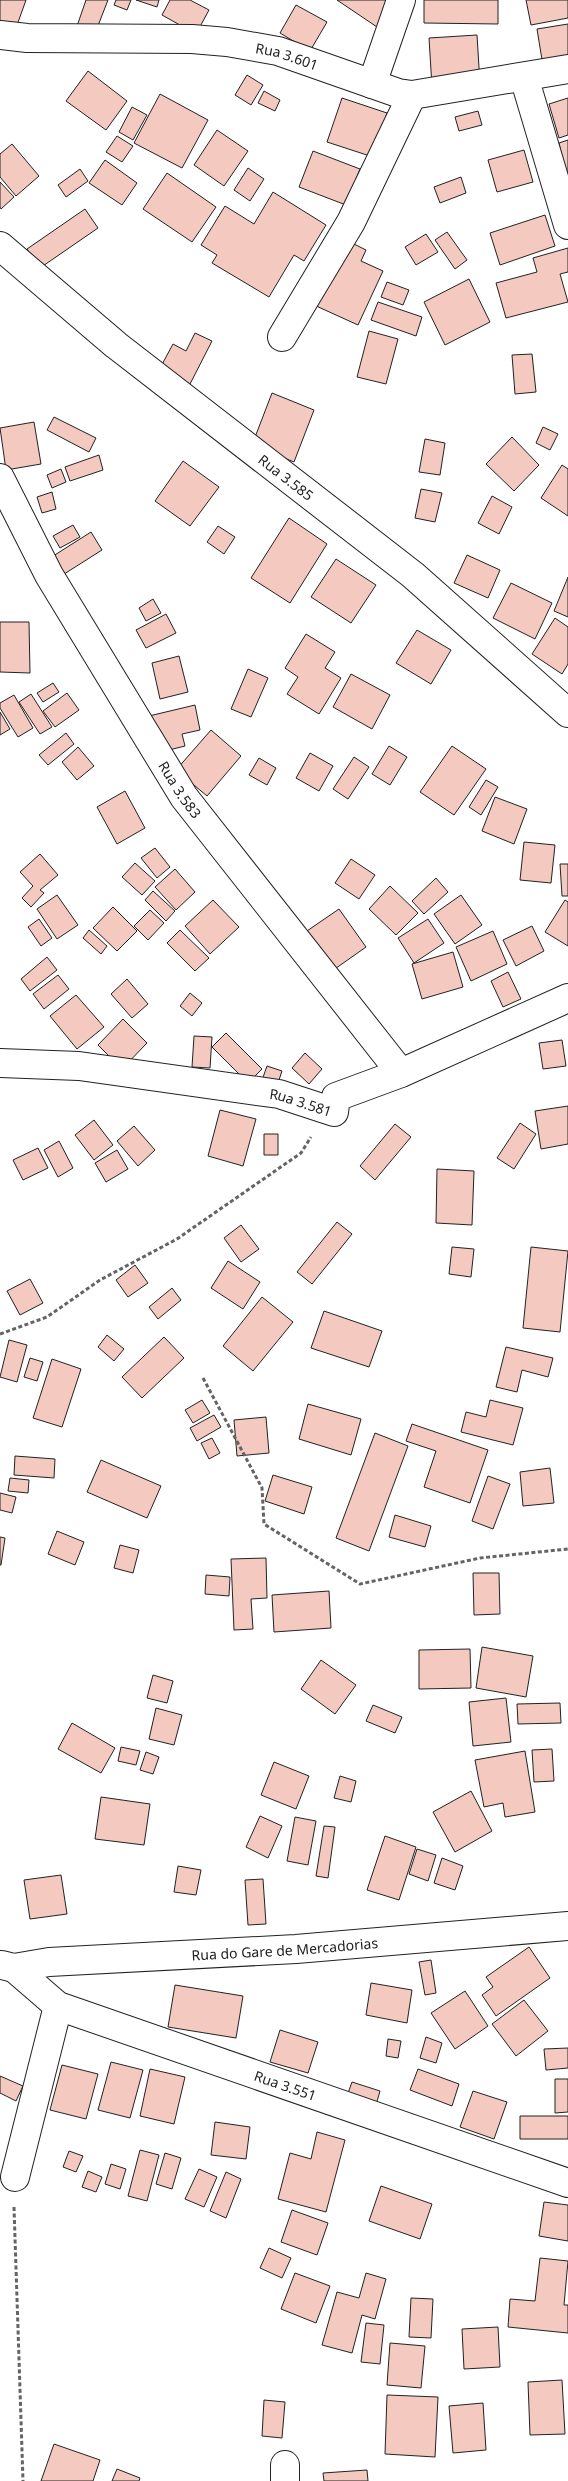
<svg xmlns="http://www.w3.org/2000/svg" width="568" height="2481" font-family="'Noto Sans',sans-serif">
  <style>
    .building { fill: #f3c9c0; stroke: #222 }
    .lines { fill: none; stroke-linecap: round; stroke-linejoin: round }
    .minor-casing { stroke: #222; stroke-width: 30 }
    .path { stroke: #646464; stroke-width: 3; stroke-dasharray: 4 2.5; stroke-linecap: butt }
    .minor { stroke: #fff; stroke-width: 28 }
    .labels { text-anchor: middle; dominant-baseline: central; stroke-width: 4; stroke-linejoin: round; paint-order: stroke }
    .street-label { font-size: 14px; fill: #222; stroke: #fff }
  </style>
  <rect width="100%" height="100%" fill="#fff"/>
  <path class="building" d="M0,0H26L16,28L0,22Z
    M86,0H108L94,36L76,29Z
    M116,0H131L127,10L114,5Z
    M136,0H159L157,7Z
    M170,0H190L209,10L196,34L162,15Z
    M337,0H393L377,27Z
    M424,0H498V24L424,23Z
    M526,0H568V18L531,25Z
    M296,5L327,22L310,51L280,33Z
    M568,24V62L543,66L537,29Z
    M477,35L480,84L432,87L429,38Z
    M88,71L127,101L106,130L66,101Z
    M247,75L263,85L251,105L235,95Z
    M264,91L280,100L275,111L258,103Z
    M160,94L208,120L182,168L134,143Z
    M342,98L387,113L373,157L327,142Z
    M568,98V135L559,138L549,104Z
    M132,107L147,115L133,140L119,132Z
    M478,111L482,125L459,131L455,117Z
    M217,130L248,151L224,186L194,165Z
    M117,136L133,146L122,162L106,152Z
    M568,140V183L559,143Z
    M12,144L39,176L16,196L0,177V154Z
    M524,150L533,182L497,192L488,160Z
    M313,151L360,169L346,205L299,187Z
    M105,160L137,183L122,205L89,183Z
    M248,168L264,179L250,201L234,190Z
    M80,169L88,181L66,197L58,185Z
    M167,173L216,207L192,242L143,209Z
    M461,177L466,193L440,203L434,187Z
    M0,182L14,197L1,209L0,207Z
    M273,192L326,225L304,261L294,255L269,297L212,263L217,255L201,245L225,206L254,224Z
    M85,209L98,228L40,268L27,249Z
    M545,215L555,246L500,265L490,233Z
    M447,232L467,260L455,269L435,240Z
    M426,234L438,252L416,265L405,247Z
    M344,239L366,250L361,261L383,271L358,325L314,305Z
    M568,248V272L560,274L568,302L506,318L496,283L537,272L533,258Z
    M469,279L490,322L445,345L424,302Z
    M387,282L409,290L403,305L381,297Z
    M378,302L422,317L416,336L371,320Z
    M369,331L398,339L386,384L357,377Z
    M195,333L212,341L189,386L159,370L173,344L186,351Z
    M532,354L536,392L515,394L512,355Z
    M272,393L314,410L294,462L252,445Z
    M54,417L96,438L89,452L47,430Z
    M34,422L41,464L6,470L0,428Z
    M543,427L558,434L550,450L536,443Z
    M512,437L539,465L514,491L486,464Z
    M425,439L445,443L440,475L419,472Z
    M99,455L103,470L70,481L65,467Z
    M183,461L219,487L190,526L155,501Z
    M562,465L568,469V516L541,498Z
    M61,469L66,482L52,488L47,475Z
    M421,489L442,493L435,522L415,518Z
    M52,492L56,509L42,513L37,497Z
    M492,496L512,507L499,534L478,523Z
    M289,518L327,544L290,603L251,578Z
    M73,525L80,537L60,548L53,536Z
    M218,526L235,537L224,554L207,542Z
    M91,532L102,550L61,576L50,558Z
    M467,555L500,570L488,598L454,583Z
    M336,559L376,585L351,623L311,597Z
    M568,577V617L554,611Z
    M511,583L552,603L535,639L493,618Z
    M153,599L161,613L146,621L139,608Z
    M166,614L176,633L146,648L136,630Z
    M555,618L568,627V664L562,674L532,654Z
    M0,622H29L30,673L0,672Z
    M417,630L451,650L431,684L396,663Z
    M306,634L335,652L325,668L341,678L319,714L287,694L298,677L285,668Z
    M179,656L188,692L160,699L152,663Z
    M248,669L268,678L251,717L231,709Z
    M351,674L390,695L372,729L333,707Z
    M53,683L59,692L43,702L37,693Z
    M67,693L79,710L55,727L43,711Z
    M31,694L52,727L40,734L19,702Z
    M14,695L33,728L18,737L0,708V703Z
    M195,705L200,730L182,734L185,746L157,753L149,716Z
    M0,712L10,729L0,735Z
    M211,730L241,756L207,796L176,770Z
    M66,733L74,744L48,765L39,755Z
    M389,746L407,757L390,785L372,774Z
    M452,746L486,769L454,815L420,792Z
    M78,747L94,766L77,780L62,762Z
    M310,753L333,766L319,791L296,778Z
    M354,757L369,767L348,799L333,789Z
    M259,758L276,768L267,785L249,775Z
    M486,780L498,787L481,815L469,807Z
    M125,791L145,828L117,844L97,807Z
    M495,797L527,809L514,844L482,831Z
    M524,842L555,845L551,883L520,880Z
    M155,848L170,867L157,878L141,858Z
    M40,854L58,875L40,890L44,893L31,907L22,898L33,886L20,872Z
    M351,859L375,875L359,899L335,883Z
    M135,863L155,881L142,895L122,877Z
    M560,864H568V896H562Z
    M175,869L195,892L176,910L155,887Z
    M436,878L448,892L424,914L412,901Z
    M390,886L418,913L396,935L369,909Z
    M153,891L175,911L166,921L145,900Z
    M57,895L78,925L57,939L37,909Z
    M461,895L482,925L455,944L434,914Z
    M213,900L239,927L210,954L185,926Z
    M565,900L568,902V946L545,932Z
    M113,907L137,931L117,951L93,928Z
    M339,909L366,947L332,971L304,933Z
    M150,910L164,923L148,940L134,926Z
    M39,919L52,938L41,946L28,927Z
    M428,919L444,943L414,963L398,938Z
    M532,926L544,951L516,966L503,940Z
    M89,930L107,946L101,954L83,938Z
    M180,930L209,958L195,971L167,943Z
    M493,931L507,964L471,981L456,947Z
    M453,952L463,987L422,999L412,964Z
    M47,957L57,970L30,991L21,979Z
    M508,972L521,999L503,1007L491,981Z
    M58,975L69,989L44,1009L33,994Z
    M127,979L148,1004L132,1018L111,994Z
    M190,993L202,1003L192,1016L180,1006Z
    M76,995L104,1027L77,1049L50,1016Z
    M123,1019L147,1043L122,1069L98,1045Z
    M226,1033L262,1069L248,1083L212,1047Z
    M194,1036L212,1037L210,1068L192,1067Z
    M562,1040L566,1066L543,1069L539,1043Z
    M305,1053L322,1069L309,1084L292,1068Z
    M267,1066L282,1071L276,1089L261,1083Z
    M568,1106V1144L541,1149L535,1111Z
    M220,1110L256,1119L243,1166L208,1156Z
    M94,1120L113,1145L94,1160L75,1135Z
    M520,1123L536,1134L514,1169L497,1158Z
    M395,1124L411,1137L375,1180L360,1166Z
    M134,1126L155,1150L138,1166L117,1141Z
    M264,1134H278V1155H264Z
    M59,1141L73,1168L58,1177L44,1150Z
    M38,1148L48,1168L23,1180L13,1160Z
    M117,1150L128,1169L106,1182L95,1163Z
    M437,1169L474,1171L472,1225L436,1223Z
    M337,1222L352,1234L312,1284L297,1272Z
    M241,1225L259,1249L241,1262L224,1238Z
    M452,1247L474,1249L471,1277L449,1274Z
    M531,1247L568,1251L560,1332L523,1328Z
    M228,1261L260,1282L243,1309L211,1288Z
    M135,1265L148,1283L128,1297L116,1280Z
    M30,1279L43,1303L20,1315L7,1291Z
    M172,1288L181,1300L158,1319L149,1307Z
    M262,1297L293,1322L253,1371L223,1346Z
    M324,1311L382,1331L369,1367L311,1348Z
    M107,1335L124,1349L114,1361L98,1347Z
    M164,1337L184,1358L142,1398L122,1377Z
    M9,1340L27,1345L17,1382L0,1377Z
    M506,1347L553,1358L548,1377L522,1370L517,1392L496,1387Z
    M30,1358L43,1362L37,1381L24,1377Z
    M52,1359L81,1369L62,1427L33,1418Z
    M202,1400L210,1413L193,1423L185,1410Z
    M490,1400L523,1408L513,1445L461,1432L466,1412L486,1417Z
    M308,1404L361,1419L351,1455L299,1439Z
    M214,1415L221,1427L197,1441L190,1428Z
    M266,1417L269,1453L237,1456L234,1420Z
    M412,1424L488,1450L470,1503L424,1487L436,1451L406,1441Z
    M375,1433L408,1446L369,1551L336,1538Z
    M212,1438L220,1453L209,1459L201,1443Z
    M15,1456L55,1459L54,1478L14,1475Z
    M101,1460L161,1486L147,1518L87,1492Z
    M550,1468L554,1503L523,1506L520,1472Z
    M273,1475L312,1487L304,1514L265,1501Z
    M488,1476L510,1484L493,1529L472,1521Z
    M10,1478L29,1480L28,1493L8,1491Z
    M0,1493L16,1497L12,1513L0,1510Z
    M395,1515L431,1526L425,1547L389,1537Z
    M57,1531L84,1542L75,1565L48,1554Z
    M0,1537L5,1538L1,1565H0Z
    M120,1545L139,1550L133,1573L114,1568Z
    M266,1558L267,1598L251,1599L253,1629L234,1630L231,1559Z
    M473,1573H499L500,1614L474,1615Z
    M206,1575L230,1577L229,1596L205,1594Z
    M329,1591L331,1628L274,1632L272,1595Z
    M482,1647L533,1656L526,1697L476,1688Z
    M470,1649L471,1688L419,1689V1650Z
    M321,1660L356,1685L335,1714L301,1689Z
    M153,1675L173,1681L167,1703L147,1698Z
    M506,1698L511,1742L473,1746L469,1702Z
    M560,1703L561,1723L518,1724L517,1704Z
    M373,1705L402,1717L395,1733L366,1721Z
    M156,1708L182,1715L174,1745L149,1739Z
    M72,1723L115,1748L101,1773L58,1749Z
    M121,1747L140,1751L136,1765L118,1761Z
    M552,1749L554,1781L534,1782L532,1750Z
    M525,1751L535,1812L505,1817L503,1803L484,1807L475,1760Z
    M146,1752L159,1757L153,1774L140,1770Z
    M274,1762L309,1776L296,1809L261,1795Z
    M340,1776L356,1781L351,1802L334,1798Z
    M471,1791L492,1831L455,1852L433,1812Z
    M101,1797L150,1804L144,1845L95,1839Z
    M260,1816L282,1826L268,1858L246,1847Z
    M295,1817L316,1821L308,1865L287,1861Z
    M324,1826L335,1827L328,1878L316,1876Z
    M385,1836L416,1847L399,1900L367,1890Z
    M417,1849L436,1855L428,1881L409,1874Z
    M442,1858L463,1866L455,1890L434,1883Z
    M178,1866L201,1870L196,1895L174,1892Z
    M61,1875L67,1914L30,1919L24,1880Z
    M263,1879L266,1924L248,1925L245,1880Z
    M529,1947L550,1978L496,2016L482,1995L493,1987L486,1977Z
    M431,1960L436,1993L425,1995L419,1962Z
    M371,1983L412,1990L407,2023L366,2015Z
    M175,1985L243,1996L236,2038L168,2027Z
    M465,1991L488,2026L455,2049L431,2013Z
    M524,2000L548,2031L516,2056L492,2024Z
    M280,2030L318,2042L308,2073L270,2062Z
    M426,2037L442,2043L436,2063L420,2058Z
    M388,2039L401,2041L398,2058L386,2056Z
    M568,2048V2068L546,2070L544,2049Z
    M111,2062L143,2070L130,2118L98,2110Z
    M62,2065L98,2074L86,2119L50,2110Z
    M150,2069L185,2077L174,2124L140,2116Z
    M418,2069L459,2084L452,2106L410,2090Z
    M0,2076L23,2086L16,2101L0,2093Z
    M555,2079H568V2112L555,2113Z
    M352,2082L380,2091L376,2105L347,2096Z
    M473,2091L507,2102L494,2139L460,2127Z
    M520,2116H568V2139H520Z
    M215,2122L250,2127L246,2159L211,2155Z
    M317,2132L345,2140L326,2212L278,2199L290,2153L311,2159Z
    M140,2150L159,2155L147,2201L128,2196Z
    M69,2151L83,2156L76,2172L63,2167Z
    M165,2153L181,2158L172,2189L156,2184Z
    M111,2164L126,2169L120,2189L105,2184Z
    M199,2169L217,2177L204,2207L185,2199Z
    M88,2171L102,2177L96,2192L82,2187Z
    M226,2172L241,2179L226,2218L210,2211Z
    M381,2186L432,2204L420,2239L369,2221Z
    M544,2202L568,2205V2241L539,2236Z
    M292,2210L328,2223L317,2255L281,2242Z
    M269,2248L291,2258L282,2278L260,2268Z
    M540,2258L568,2261L564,2305H568V2333L508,2327L510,2299L535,2301Z
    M295,2273L330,2286L316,2323L281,2309Z
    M366,2273L386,2279L375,2319L362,2315L352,2353L322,2345L337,2292L359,2298Z
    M411,2298L433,2299L431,2338L409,2337Z
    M366,2323L384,2325L380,2364L361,2362Z
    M498,2327L500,2367L464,2369L462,2329Z
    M390,2343L425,2346L421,2388L387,2385Z
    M562,2380L565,2434L530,2435L528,2382Z
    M387,2395L438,2397L435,2457L385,2454Z
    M264,2400L285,2402L282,2438L262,2436Z
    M483,2403L486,2450L453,2453L449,2406Z
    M54,2444L100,2460L93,2481H41Z
    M117,2469L140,2478L139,2481H112Z
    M367,2470L368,2481H324L323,2473Z"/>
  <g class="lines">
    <g class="minor-casing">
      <g id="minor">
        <path id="s1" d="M0,35L27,38L192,39L227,42L278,51L398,93L412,95L568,69"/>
        <path d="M524,77L568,225"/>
        <path d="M372,84L401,0"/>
        <path id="s2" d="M0,246L116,345L413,575L568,713"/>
        <path d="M282,337L351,222L412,95"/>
        <path id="s3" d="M0,478L49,575L184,797L401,1073"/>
        <path id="s4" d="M0,1063L79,1066L279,1094L334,1112L336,1097L401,1073L568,998"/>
        <path id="s5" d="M2,1965L14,1968L49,1962L296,1949L568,1926"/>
        <path id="s6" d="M14,1968L58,2006L568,2183"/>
        <path d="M15,2177L58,2006"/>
        <path d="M285,2481V2465"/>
      </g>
    </g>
    <path class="path" d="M0,1334L47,1317L100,1280L177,1239L301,1153L311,1137
      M203,1378L262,1488L264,1524L360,1584L480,1558L568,1549
      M14,2207L23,2481"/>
    <use href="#minor" class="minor"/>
  </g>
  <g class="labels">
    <g class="street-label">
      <text stroke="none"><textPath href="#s1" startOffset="289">Rua 3.601</textPath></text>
      <text stroke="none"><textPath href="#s2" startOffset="368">Rua 3.585</textPath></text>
      <text stroke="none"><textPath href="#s3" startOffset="360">Rua 3.583</textPath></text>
      <text stroke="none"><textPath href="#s4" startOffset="304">Rua 3.581</textPath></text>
      <text stroke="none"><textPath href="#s5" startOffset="284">Rua do Gare de Mercadorias</textPath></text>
      <text stroke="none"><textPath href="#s6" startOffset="299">Rua 3.551</textPath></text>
    </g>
  </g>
</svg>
